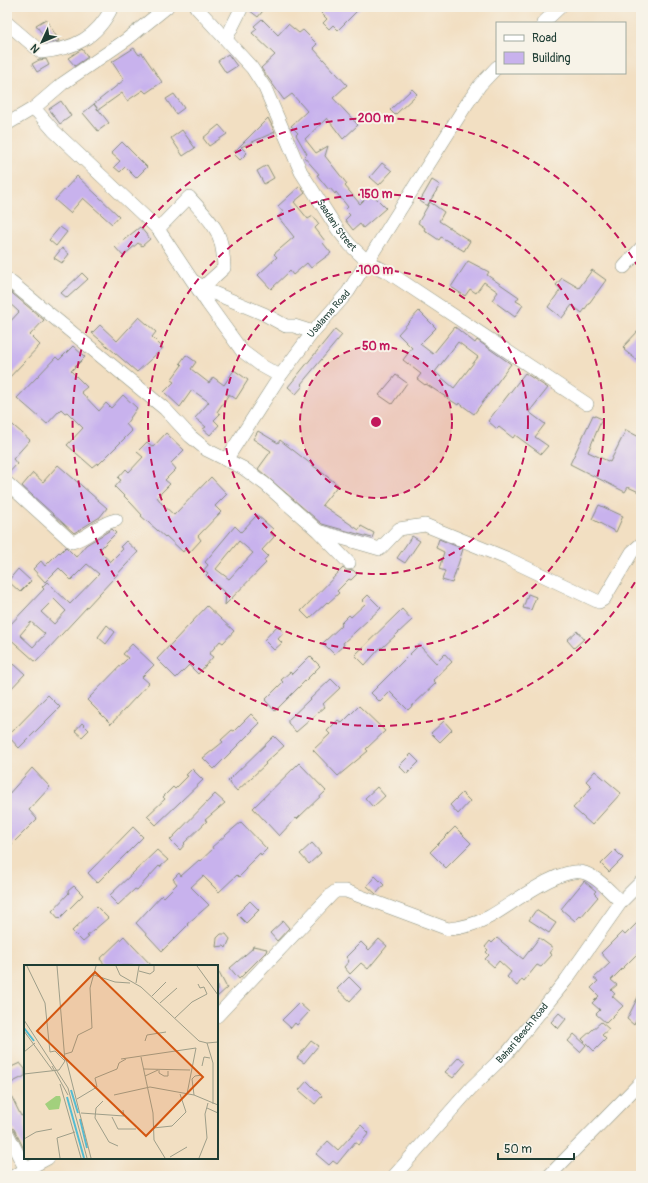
<svg xmlns="http://www.w3.org/2000/svg" width="648" height="1183" font-family="Pangolin,sans-serif">
  <style>
    .building { fill: #c8b2ed; fill-rule: evenodd }
    .lines { fill: none; stroke-linecap: round; stroke-linejoin: round }
    .minor-casing { stroke: #888e7b; stroke-width: 14 }
    .minor { stroke: #fff; stroke-width: 13 }
    .ring { fill: none; stroke: #c2185b; stroke-width: 2; stroke-dasharray: 7 5 }
    .labels { text-anchor: middle; dominant-baseline: central; stroke-width: 4; stroke-linejoin: round; paint-order: stroke }
    .street-label { font-size: 10px; fill: #1f3d34; stroke: #f7f3e8 }
    .inset-river { fill: none; stroke: #55bcd2; stroke-width: 2 }
    .inset-road { fill: none; stroke: #9e9e89; stroke-width: 1 }
    .view { fill: #d45610; fill-opacity: 0.15; stroke: #d45610; stroke-width: 2 }
    .inset-edge { fill: none; stroke: #1f3d34; stroke-width: 2 }
    .centre { fill: #c2185b; stroke: #f7f3e8; stroke-width: 2 }
    .ring-label { font-size: 12px; text-anchor: middle; font-weight: bold; fill: #c2185b; stroke: #f7f3e8; stroke-width: 4; stroke-linejoin: round; paint-order: stroke }
  </style>
  <rect width="100%" height="100%" fill="#f7f3e8"/>
  <filter id="ink" filterUnits="userSpaceOnUse"><feTurbulence type="fractalNoise" baseFrequency=".025" numOctaves="2"/><feDisplacementMap in="SourceGraphic" scale="8" xChannelSelector="R" yChannelSelector="G"/><feConvolveMatrix kernelMatrix="1 2 1 2 8 2 1 2 1" color-interpolation-filters="sRGB"/></filter>
  <filter id="wash" filterUnits="userSpaceOnUse"><feTurbulence type="fractalNoise" baseFrequency=".012" numOctaves="4" result="noise"/><feDisplacementMap in="SourceGraphic" scale="16" xChannelSelector="R" yChannelSelector="G"/><feGaussianBlur stdDeviation="0.9" result="paint"/><feColorMatrix in="noise" values="0 0 0 0 0 0 0 0 0 0 0 0 0 0 0 0 0 1.4 0 .05"/><feComposite in="paint" operator="in"/></filter>
  <g filter="url(#wash)">
    <rect width="100%" height="100%" fill="#f2dfc2"/>
    <g id="blocks">
      <path class="building" d="M250,7H266L258,17L249,10Z
        M327,7H361L338,30L333,25L329,29L323,23L327,19L321,13Z
        M46,19L59,41L48,43L36,25Z
        M262,19L278,35L288,24L299,33L303,30L317,44L313,48L347,85L333,98L358,125L343,139L327,118L305,139L316,153L328,146L325,156L347,184L345,186L360,204L371,193L386,208L363,228L360,224L353,230L345,220L350,215L345,210L348,207L336,192L335,194L330,188L329,190L317,175L319,174L304,157L307,154L296,135L298,133L291,126L307,111L292,94L284,100L261,68L275,55L252,33L257,29L254,26Z
        M134,48L139,55L142,53L162,82L146,93L143,90L127,101L122,93L98,110L94,104L124,80L112,62Z
        M82,49L88,57L75,66L68,58Z
        M228,54L237,66L226,73L218,61Z
        M46,59L49,65L37,72L32,64L39,60Z
        M412,89L417,94L395,115L390,110Z
        M174,94L184,108L176,114L166,99Z
        M61,101L71,116L60,124L49,109Z
        M94,104L109,123L98,131L83,113Z
        M268,118L275,132L241,147L247,153L240,160L233,153Z
        M219,125L227,134L209,146L203,138Z
        M182,130L195,148L183,156L171,138Z
        M122,142L147,167L136,178L125,167L120,172L114,167L120,161L111,153Z
        M382,163L392,171L379,185L370,177Z
        M267,165L274,178L264,184L257,171Z
        M77,176L119,216L112,224L83,198L70,213L55,200Z
        M432,180L440,185L427,206L420,201Z
        M300,186L305,193L294,202L308,219L313,216L319,224L315,228L325,241L323,243L331,253L311,268L307,263L293,275L290,271L271,289L258,275L277,257L274,254L294,237L278,217L283,212L278,206Z
        M430,202L444,212L439,221L470,241L464,251L441,237L439,240L424,230L425,228L418,223Z
        M60,227L67,232L56,246L49,240Z
        M140,227L150,239L142,246L138,243L123,256L115,247Z
        M62,248L69,254L62,263L54,258Z
        M468,261L489,272L487,275L519,297L516,301L523,305L515,317L492,300L498,292L484,282L476,293L470,289L465,296L451,287Z
        M592,270L606,280L582,313L572,305L562,318L548,307L561,289L556,285L562,278L579,288Z
        M82,273L88,279L67,298L61,293Z
        M7,289L44,320L30,335L40,345L7,380V325L19,312L7,301Z
        M419,311L436,328L420,344L433,354L455,327L475,343L477,340L511,364L474,414L459,403L458,405L426,384L425,385L417,379L421,374L403,360L412,348L398,334ZM458,342L478,357L454,388L435,372Z
        M139,317L156,332L152,337L163,348L137,372L92,333L100,325L117,341Z
        M641,328V355L637,360L624,350L625,349L623,347Z
        M335,329L342,335L301,384L303,386L296,394L288,387Z
        M73,346L85,357L71,371L87,387L81,392L99,411L106,403L111,408L123,395L137,408L126,424L132,431L98,465L97,463L92,467L67,445L83,428L67,412L65,413L61,409L47,424L17,398L56,357L59,360Z
        M186,355L196,362L191,369L209,383L213,377L224,385L234,370L248,380L236,399L229,394L217,412L220,414L214,420L219,425L210,435L203,429L206,427L195,418L209,402L192,390L180,407L164,392L174,382L171,380L182,365L180,363Z
        M525,373L548,388L529,412L545,424L535,437L548,446L541,454L515,435L513,438L499,427L497,429L488,421Z
        M396,375L407,383L392,404L379,395Z
        M593,415L602,419L588,452L610,462L626,430L641,438V493L628,487L625,492L570,464Z
        M7,420L30,440L13,459L17,464L7,475Z
        M258,431L278,443L280,440L338,485L322,505L359,530L361,526L374,533L372,538L322,524L258,469L271,451L253,439Z
        M166,433L184,450L171,463L176,469L165,480L170,484L157,497L162,504L174,515L211,477L227,494L215,506L221,512L198,536L201,540L190,552L186,548L183,552L166,536L165,537L141,516L142,515L131,503L115,487L121,480L118,478L126,469L129,472L143,457L137,452L147,442L153,447Z
        M58,465L107,508L100,517L74,533L22,486L33,473L43,482Z
        M599,505L623,516L616,532L592,519Z
        M257,515L273,529L270,533L274,537L262,550L268,556L264,560L266,563L225,605L226,594L206,575L208,573L204,570L208,565L205,562L235,526L241,532ZM239,541L253,553L229,579L216,569Z
        M112,529L116,533L99,550L110,562L123,549L120,547L126,541L138,552L36,662L7,636V628L44,589L42,587L47,582L70,604L99,574L87,564L71,580L59,568L45,582L33,569L41,561L45,566L59,552L60,553L66,547L76,557L86,545ZM54,599L66,611L54,624L41,612ZM31,622L45,634L33,647L20,635Z
        M412,536L420,541L405,563L397,558Z
        M439,539L463,549L452,583L442,580L445,571L439,569L444,552L436,548Z
        M343,568L347,571L353,570L357,574L351,580L349,579L337,591L339,593L328,603L327,602L309,619L301,611Z
        M18,569L31,581L20,592L8,581Z
        M528,594L536,597L531,610L523,608Z
        M368,595L381,608L343,643L344,645L334,654L323,643L342,625L341,623L349,615L351,617L365,604L362,601Z
        M207,606L234,631L223,643L220,641L209,654L213,657L198,674L189,665L176,678L157,659Z
        M402,609L412,620L382,648L381,647L365,665L355,655Z
        M107,625L115,632L106,644L98,637Z
        M277,626L284,632L278,639L282,643L274,650L264,640Z
        M577,631L584,639L574,648L567,640Z
        M132,644L154,665L142,677L149,683L111,724L87,700L128,658L123,654Z
        M419,645L436,663L445,654L452,662L433,680L436,683L408,710L390,692L380,702L371,693Z
        M310,656L320,666L275,711L265,700L283,682L281,680L290,672L292,674Z
        M14,664L25,674L7,693V671Z
        M331,679L340,688L323,704L325,707L296,732L288,723V720Z
        M48,695L60,707L19,748L8,736Z
        M359,706L385,731L366,749L368,751L338,776L313,750L330,734L327,731L338,720L342,723Z
        M251,714L260,723L214,769L203,758L223,742L221,740L232,730L234,731Z
        M444,721L452,730L440,742L431,733Z
        M82,723L89,730L82,737L75,731Z
        M274,736L284,746L265,763L266,764L237,791L228,781Z
        M411,754L419,762L407,774L399,766Z
        M299,763L326,791L297,819L296,818L279,836L253,808Z
        M32,768L50,787L29,810L37,819L12,844L7,839V796Z
        M192,769L203,780L156,825L147,816L165,799L163,797L173,787L175,789L188,776L186,775Z
        M595,771L621,793L592,825L573,808L592,787L586,781Z
        M377,787L385,796L373,807L365,798Z
        M462,793L470,801L458,814L450,805Z
        M215,794L225,803L205,820L207,821L184,843L185,844L180,850L170,840Z
        M241,822L267,849L261,855L260,853L246,867L247,869L239,877L237,875L219,892L203,876L191,887L209,905L187,924L188,925L162,951L136,923L162,895L164,897L177,884L173,879L179,873L181,876L199,860L200,861L213,849L212,847Z
        M133,827L143,837L97,883L88,873Z
        M455,827L471,843L446,868L430,852Z
        M312,843L321,853L309,864L300,854Z
        M157,850L168,860L160,867L159,866L137,890L135,889L118,905L109,896Z
        M615,850L623,858L609,872L601,864Z
        M375,876L384,885L376,894L367,886Z
        M584,881L596,891L594,893L598,897L581,917L580,916L575,921L561,909Z
        M74,886L83,895L59,919L52,911L69,893L68,891Z
        M250,901L259,910L246,923L237,914Z
        M97,907L108,918L87,936L89,937L83,942L72,931Z
        M536,910L556,923L549,933L529,920Z
        M641,919V950L611,980L617,985L611,990L615,994L612,996L623,1006L606,1023L596,1014L600,1010L592,1003L599,996L591,988L598,981L594,978L610,963L601,953L622,932L625,935Z
        M283,921L289,928L277,941L270,933Z
        M221,934H226L230,939L226,948L224,946L216,947L217,938Z
        M124,936L132,945L152,966H106L100,959Z
        M497,938L523,959L539,938L553,948L549,953L552,955L541,967L537,965L524,981L522,979L517,986L507,977L511,972L499,961L494,967L485,959L489,955L486,952L488,950L485,947L490,941L492,943Z
        M379,939L387,946L368,969L361,963L350,974L344,967L349,961L346,957L361,942L369,950Z
        M253,946L267,949L266,952L239,979L230,968L252,949Z
        M217,969L227,988L217,997Z
        M349,977L361,989L350,1001L337,989Z
        M641,991V1010L634,1025L627,1019Z
        M299,1003L309,1012L297,1025L295,1023L291,1028L282,1020Z
        M559,1013L566,1019L558,1029L551,1022Z
        M601,1022L609,1029L602,1035L606,1039L594,1051L582,1039Z
        M574,1034L586,1045L580,1052L568,1041Z
        M311,1041L318,1046L304,1063L297,1058Z
        M459,1057L466,1063L453,1078L445,1072Z
        M20,1063L25,1069V1076L7,1085V1069Z
        M307,1081L322,1096L315,1104L299,1090Z
        M7,1087L21,1116L25,1114V1151L14,1129L7,1125Z
        M361,1125L369,1133L359,1145L355,1142L337,1164L333,1161L329,1165L316,1154L328,1141L338,1150Z"/>
    </g>
  </g>
  <g filter="url(#ink)">
    <use href="#blocks" fill-opacity="0" stroke="#888e7b" stroke-width="1"/>
    <g class="lines">
      <g class="minor-casing">
        <g id="minor">
          <path id="s1" d="M196,7L252,68L265,88L301,172L338,230L350,245L368,262L391,274L587,404"/>
          <path d="M7,23L41,52C74,49 97,38 112,7"/>
          <path d="M543,23L560,7"/>
          <path d="M226,39L242,7"/>
          <path d="M34,108L54,131L158,229L208,304L242,351L262,366L280,376"/>
          <path d="M7,124L34,108L62,84L126,40L167,7"/>
          <path d="M158,229L189,197C213,224 223,230 224,268L202,288"/>
          <path d="M624,267L641,248"/>
          <path d="M7,279L165,409L190,436L207,450L243,468L265,484L318,531L349,563"/>
          <path d="M195,282L209,291L264,314L286,326H294L313,332"/>
          <path id="s2" d="M226,460L280,376L313,332L348,292L464,108L480,85L497,67"/>
          <path d="M7,483L72,542C90,537 99,523 116,520"/>
          <path d="M321,532L380,549L399,529L425,525L506,558L599,602L604,599L632,552L641,544"/>
          <path d="M217,1016L332,894L336,891H346L448,929C462,928 476,924 489,917C510,906 561,864 585,873C599,878 610,892 621,902"/>
          <path d="M7,1133L25,1168"/>
          <path d="M14,1176L48,1158"/>
          <path id="s3" d="M394,1176L471,1088L508,1052L566,980L621,902L641,882"/>
          <path d="M549,1176L641,1082"/>
        </g>
      </g>
      <use href="#minor" class="minor"/>
    </g>
  </g>
  <circle cx="376" cy="422" r="76" fill="#c2185b" fill-opacity=".12"/>
  <g class="ring">
    <circle cx="376" cy="422" r="76"/>
    <circle cx="376" cy="422" r="152"/>
    <circle cx="376" cy="422" r="228"/>
    <path d="M641 572A304 304 0 1 1 641 272"/>
  </g>
  <g class="labels">
    <g class="street-label">
      <text stroke="none"><textPath href="#s1" startOffset="262">Saadani Street</textPath></text>
      <text stroke="none"><textPath href="#s2" startOffset="179">Usalama Road</textPath></text>
      <text stroke="none"><textPath href="#s3" startOffset="192">Bahari Beach Road</textPath></text>
    </g>
  </g>
  <g transform="translate(24 965)">
    <rect width="194" height="194" fill="#f2dfc2"/>
    <path d="M32,131H36L37,135L35,144L25,145L21,139Z" fill="#a2d07d"/>
    <path class="inset-river" d="M0,63L10,76M47,125L54,148M43,132L60,193M56,154L63,183"/>
    <path class="inset-road" d="M3,1L21,38L26,87M92,1L96,10L117,22L175,76L183,78L194,77M173,1L194,30M115,6L126,9L130,6V1M70,10L91,17L106,18M112,18L115,1M128,31L142,17M136,38L153,23M151,53L168,37L183,29L180,22L176,23L174,19M0,55L44,123L63,193M0,66L29,106M121,76L123,70L142,67M183,78L189,98V139M0,87L11,78M26,87L31,86L41,96M41,89L48,87L54,70L68,63L66,23L72,1M117,92L129,148L130,175L141,193M42,94L67,193M97,94L172,83L163,129M28,101L44,130M178,101L180,92L186,93M120,104L166,105M135,105V108L140,111H144V106M0,109L35,105L41,96L33,1M121,111L134,105M36,119L57,193M90,130L126,122L170,130L194,140M170,130L168,114L171,111L178,110M53,134L73,122L71,113L93,104L95,98L102,94M79,136L72,143L71,153L85,177L94,181M183,143L194,148M57,148L100,151L99,145M88,152L94,164H112M129,163L148,161L162,147L156,129M0,174L12,167L28,164M146,192L163,182M36,193L33,173L51,167M175,193L183,173L181,149L184,138"/>
    <path class="view" d="M71,7L179,112L122,171L13,66Z"/>
    <rect width="194" height="194" class="inset-edge"/>
  </g>
  <circle cx="376" cy="422" r="6" class="centre"/>
  <g class="ring-label">
    <text x="376" y="122">200 m</text>
    <text x="376" y="198">150 m</text>
    <text x="376" y="274">100 m</text>
    <text x="376" y="350">50 m</text>
  </g>
  <rect width="648" height="1183" fill="none" stroke="#f7f3e8" stroke-width="24"/>
  <rect x="496" y="22" width="130" height="52" fill="#f7f3e8" stroke="#a1aaa0"/>
  <rect x="504" y="35" width="20" height="6" fill="#ffffff" stroke="#a1aaa0"/>
  <text x="532" y="42" font-size="12" fill="#1f3d34">Road</text>
  <rect x="504" y="52" width="20" height="12" fill="#c8b2ed" stroke="#a1aaa0"/>
  <text x="532" y="62" font-size="12" fill="#1f3d34">Building</text>
  <g transform="translate(42 42) rotate(226)" stroke="#f7f3e8" stroke-width="3" paint-order="stroke">
  <path d="M0-3L7 15L0 10L-7 15Z" fill="#1f3d34"/>
  <text y="-6" font-size="11" font-weight="bold" text-anchor="middle" fill="#1f3d34">N</text>
  </g>
  <path d="M498 1153v6h76v-6" fill="none" stroke="#1f3d34" stroke-width="2"/>
  <text x="504" y="1153" font-size="12" fill="#1f3d34" stroke="#f7f3e8" stroke-width="3" paint-order="stroke">50 m</text>
</svg>
